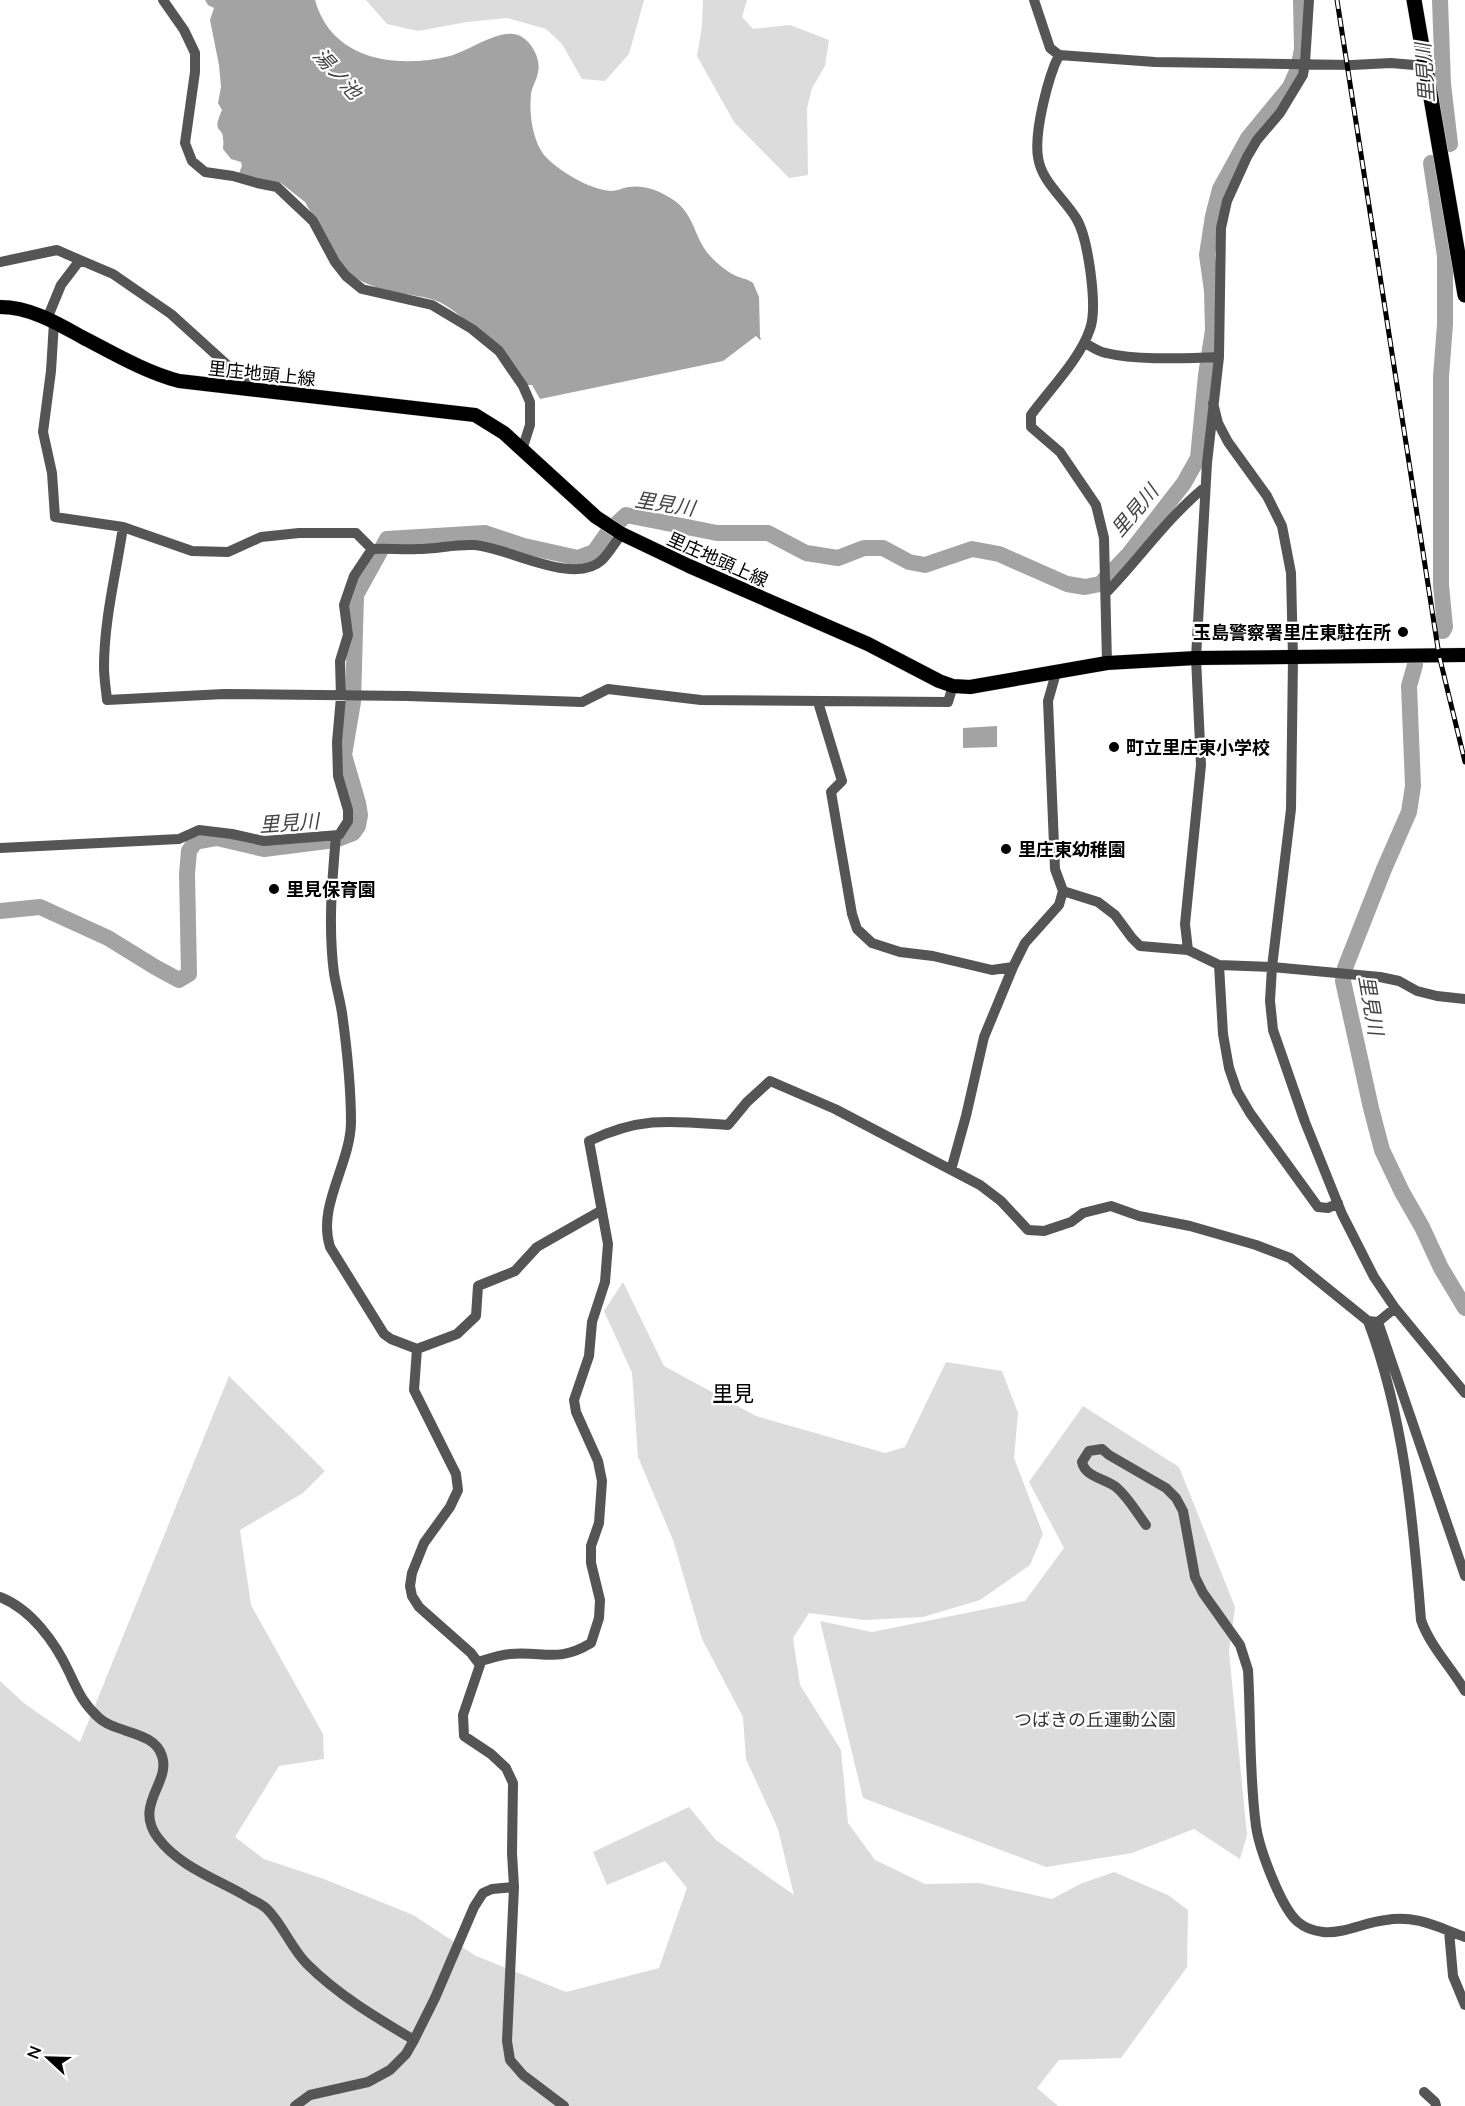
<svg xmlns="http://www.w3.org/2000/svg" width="1465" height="2106" font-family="Lato,'Noto Sans JP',sans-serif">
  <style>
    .green { fill: #dcdcdc }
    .water { fill: #a3a3a3 }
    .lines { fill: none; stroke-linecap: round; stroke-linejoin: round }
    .river { stroke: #a3a3a3; stroke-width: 16 }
    .major-casing { stroke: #dbdbdb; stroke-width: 15 }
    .highway-casing { stroke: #dbdbdb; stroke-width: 16 }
    .minor { stroke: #555; stroke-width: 10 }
    .major { stroke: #000; stroke-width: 14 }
    .highway { stroke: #000; stroke-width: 15 }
    .rail-casing { stroke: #000; stroke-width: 5 }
    .rail { stroke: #fff; stroke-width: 3; stroke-dasharray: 9; stroke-linecap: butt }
    .poi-dot { fill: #000; stroke: #fff; stroke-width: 2 }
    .labels { text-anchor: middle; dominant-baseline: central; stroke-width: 4.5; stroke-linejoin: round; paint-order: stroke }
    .street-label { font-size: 18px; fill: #000; stroke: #fff }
    .poi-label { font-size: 18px; font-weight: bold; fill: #000; stroke: #fff; text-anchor: start }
    .park-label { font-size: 18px; fill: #333; stroke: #fff }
    .water-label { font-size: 20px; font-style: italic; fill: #444; stroke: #fff }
    .quarter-label { font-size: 21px; fill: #000; stroke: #fff }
  </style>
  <rect width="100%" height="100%" fill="#fff"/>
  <path class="green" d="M366,0H644L629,54L605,81L582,79L562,44L546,29L507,18L467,22L418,31L387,24Z
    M703,0H747L742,17L753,29L790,25L829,40L825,66L812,88L807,108L808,175L789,178L734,122L697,56L702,26Z
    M623,1282L664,1366L756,1416L885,1453L905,1447L946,1362L1002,1371L1018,1413L1014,1458L1043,1534L1030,1565L980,1600L923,1617L864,1620L809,1613L793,1638L800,1685L841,1750L848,1823L875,1860L925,1884L979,1883L1052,1899L1080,1884L1114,1872L1168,1895L1188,1910L1187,1967L1121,2058L1059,2060L1037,2088L1058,2106H0V1681L25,1704L80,1742L229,1376L325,1471L303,1493L240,1530L251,1605L323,1734L324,1759L279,1766L235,1837L264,1859L324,1879L413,1915L476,1956L566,1992L659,1968L687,1888L665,1861L607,1885L593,1852L689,1807L716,1840L794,1895L778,1829L746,1759L743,1717L702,1639L673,1540L638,1457L632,1373L604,1311Z
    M1083,1406L1179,1467L1235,1607L1229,1652L1247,1835L1240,1859L1194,1829L1132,1853L1046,1867L863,1798L820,1621L872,1632L1025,1601L1064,1548L1029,1482Z"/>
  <path class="water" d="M205,0H315C332,61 397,69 450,56C470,51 503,25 522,37C533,44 541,60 538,72C537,80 532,86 531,94C529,113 532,139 544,155C557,170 590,190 611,191C617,191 623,188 628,187C642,185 655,189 667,196C696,211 692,237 711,257C717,263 725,270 732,274C739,278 746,278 753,283L759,297L760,337L761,339L760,340L756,336L723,361L540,399L532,385H528C504,361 462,307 431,299C413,294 393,293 375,290L376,287L365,283L345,272L305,202L281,183L248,178L239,173L242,166L241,162L231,159L223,149C223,146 224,142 223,139C223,125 211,135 222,110L218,103L221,87L219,65L210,20L214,8L208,5Z
    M997,726V747L963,748V728Z"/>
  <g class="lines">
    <path class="river" d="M1440,0L1443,84L1450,144
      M1431,163L1445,256V324L1441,377V585L1445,627L1443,631
      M1415,665L1409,686L1413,786L1409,812L1384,869L1345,968L1343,981L1371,1108L1382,1150L1402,1192L1422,1227L1441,1268L1465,1308
      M0,911L40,907L108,938L155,967L179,980L189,974L187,874L189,851L195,842L217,838L264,849L335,840L353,833L358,826L360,815L358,803L344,755L353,702L356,595L387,539L485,533L524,546L578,558L594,552L608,532L626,515L717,533H768L806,553L838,558L864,548H883L909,562L925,565L972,549L999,554L1067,584L1085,587L1100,584L1129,554L1184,483L1198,458L1206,375L1213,330L1212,291L1207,255L1213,216L1220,189L1248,138L1290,87L1298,69L1302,49L1301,0"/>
    <g class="major-casing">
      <path id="major" d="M0,307C30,307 57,323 82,337C113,353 145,372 179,381L475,415L504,433L596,517L622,534L689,566L868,644L939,681L953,686L970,687L1107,663L1196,658L1465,655"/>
    </g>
    <g class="highway-casing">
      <path id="highway" d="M1414,0L1465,295"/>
    </g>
    <path class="minor" d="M163,0L184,30L195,53V72L185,143L192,161L205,172L233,176L257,183L277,187L313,221L335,262L346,276L362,289L432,305L472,329L499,351L523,386L530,402V425L522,450
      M1034,0L1050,48L1059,55L1155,62L1352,65L1391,63L1426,66
      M1059,55C1048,77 1034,132 1038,157C1041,181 1063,197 1076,218C1088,237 1098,307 1090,329C1080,359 1050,389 1031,415V427L1060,452L1096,505L1104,538L1107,663
      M80,260L113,274L171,314L256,391
      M0,262L57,250L80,260L61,285L47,319
      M54,322L51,371L43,432L52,473L55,517L123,527L192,551L228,552L261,537L299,533H356L372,549C388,548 403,550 418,549C437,549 455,544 474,545C505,546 574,587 602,560C610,552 615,542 622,534
      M1085,343C1092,347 1099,352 1106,353C1138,361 1186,358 1219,357
      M1213,403L1218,423L1228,442L1267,496L1282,526L1291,573L1293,658L1291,809L1272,967L1270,1001L1273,1030L1305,1122L1342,1214L1374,1277L1395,1308L1465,1393
      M123,527C116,574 104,620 104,667C104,678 106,689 107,700L224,694L407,696L582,702L608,689L701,700L948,702L953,686
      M1106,593C1140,558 1167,518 1205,487
      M818,702L842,781L831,792L852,914L857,929L872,943L900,952L933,956L992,970L1013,967
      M336,836C332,881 328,927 334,973C336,986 340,1000 342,1013C347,1049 351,1086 351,1123C350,1165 317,1206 330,1247L384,1334L391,1339L417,1349L414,1390L456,1474L458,1490L450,1507L424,1543L412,1573L410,1586L412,1596L419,1607L471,1653L480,1665L463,1715L464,1736L491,1754L506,1768L513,1783L512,1853L514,1887L507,2041L510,2060L523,2075L564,2106
      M0,848L179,839L199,830L232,834L264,841L339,835L348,821V810L338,776L337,742L341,697L340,661L348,635L344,605L354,576L372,549
      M1063,891L1098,902L1115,915L1132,938L1140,946L1188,950L1219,965L1272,967L1380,977L1399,981L1417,991L1437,996L1465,999
      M1188,950L1185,924L1201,765L1196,658L1207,463L1219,357L1221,228L1227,201L1247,157L1257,140L1280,113L1303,75L1305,63L1309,0
      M1219,965L1223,1034L1229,1068L1237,1091L1250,1113L1318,1207L1328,1208L1338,1203
      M951,1170L966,1116L984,1037L1013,967L1025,943L1059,905L1063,891L1055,869L1048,701L1056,673
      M1395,1308L1378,1322L1465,1576
      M1368,1321C1404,1417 1413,1518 1421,1620C1430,1646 1451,1667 1465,1691
      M417,1349L457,1334L476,1316L478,1286L515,1271L537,1247L602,1210
      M1146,1525C1137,1513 1128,1497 1116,1487C1104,1478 1085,1477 1082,1462L1089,1451L1102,1449L1109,1455L1166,1488L1176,1498L1183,1511L1195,1577L1203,1593L1240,1645L1248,1670C1251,1722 1249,1774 1256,1826C1259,1848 1281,1908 1298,1922C1304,1927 1314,1931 1323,1932C1344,1934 1365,1922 1386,1920C1417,1915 1437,1927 1465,1937
      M0,1597C31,1609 55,1642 69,1672C78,1691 82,1702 98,1717C115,1734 154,1730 162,1756C171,1783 133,1805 158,1838C179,1866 214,1878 244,1895C251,1900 261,1903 267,1909C283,1925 291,1948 307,1964C338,1995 377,2018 414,2040
      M478,1662C488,1659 499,1655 510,1654C544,1651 558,1663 591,1643L599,1618L600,1600L591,1563V1546L599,1523L602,1481L598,1461L576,1412L574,1400L589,1356L592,1322L605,1282L608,1244L589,1141C642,1116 672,1121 728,1125L747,1102L770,1081L835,1109L980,1185L1001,1201L1028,1230L1044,1231L1071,1222L1083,1213L1111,1206L1139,1216L1190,1226L1256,1245L1290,1258L1368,1321L1378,1322
      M1449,1931L1453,1976L1465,2005
      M1424,2092L1435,2102L1436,2106
      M295,2106L310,2095L368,2082L390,2070L406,2054L414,2040L435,1998L474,1907L483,1893L492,1889L514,1887"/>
    <use href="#major" class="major"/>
    <use href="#highway" class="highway"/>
    <g class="rail-casing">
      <path id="rail" d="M1337,0L1439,655L1465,762"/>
    </g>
    <use href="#rail" class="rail"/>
  </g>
  <g class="poi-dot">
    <circle cx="1403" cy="632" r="6"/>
    <circle cx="1114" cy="747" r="6"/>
    <circle cx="1006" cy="849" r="6"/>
    <circle cx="274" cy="889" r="6"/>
  </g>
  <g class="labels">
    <g class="street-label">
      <text transform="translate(262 373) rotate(6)">里庄地頭上線</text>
      <text transform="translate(718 559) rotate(24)">里庄地頭上線</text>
    </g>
    <g class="poi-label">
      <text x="1391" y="632" text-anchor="end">玉島警察署里庄東駐在所</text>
      <text x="1126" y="747">町立里庄東小学校</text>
      <text x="1018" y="849">里庄東幼稚園</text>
      <text x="286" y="889">里見保育園</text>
    </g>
    <g class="park-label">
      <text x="1095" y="1719">つばきの丘運動公園</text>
    </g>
    <g class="water-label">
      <text transform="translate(338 73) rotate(48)">湯ノ池</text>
      <text transform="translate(1424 73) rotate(-94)">里見川</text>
      <text transform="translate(665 503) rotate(9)">里見川</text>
      <text transform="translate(1134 510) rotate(-50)">里見川</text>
      <text transform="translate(289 822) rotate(-4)">里見川</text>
      <text transform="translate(1372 1005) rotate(80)">里見川</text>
    </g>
    <g class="quarter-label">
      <text x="733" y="1392">里見</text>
    </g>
  </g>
  <g transform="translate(48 2058) rotate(292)" stroke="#ffffff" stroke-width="4.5" paint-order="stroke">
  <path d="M0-4.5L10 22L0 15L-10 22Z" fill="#000000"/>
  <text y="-9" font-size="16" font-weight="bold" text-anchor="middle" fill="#000000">N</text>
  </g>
</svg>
